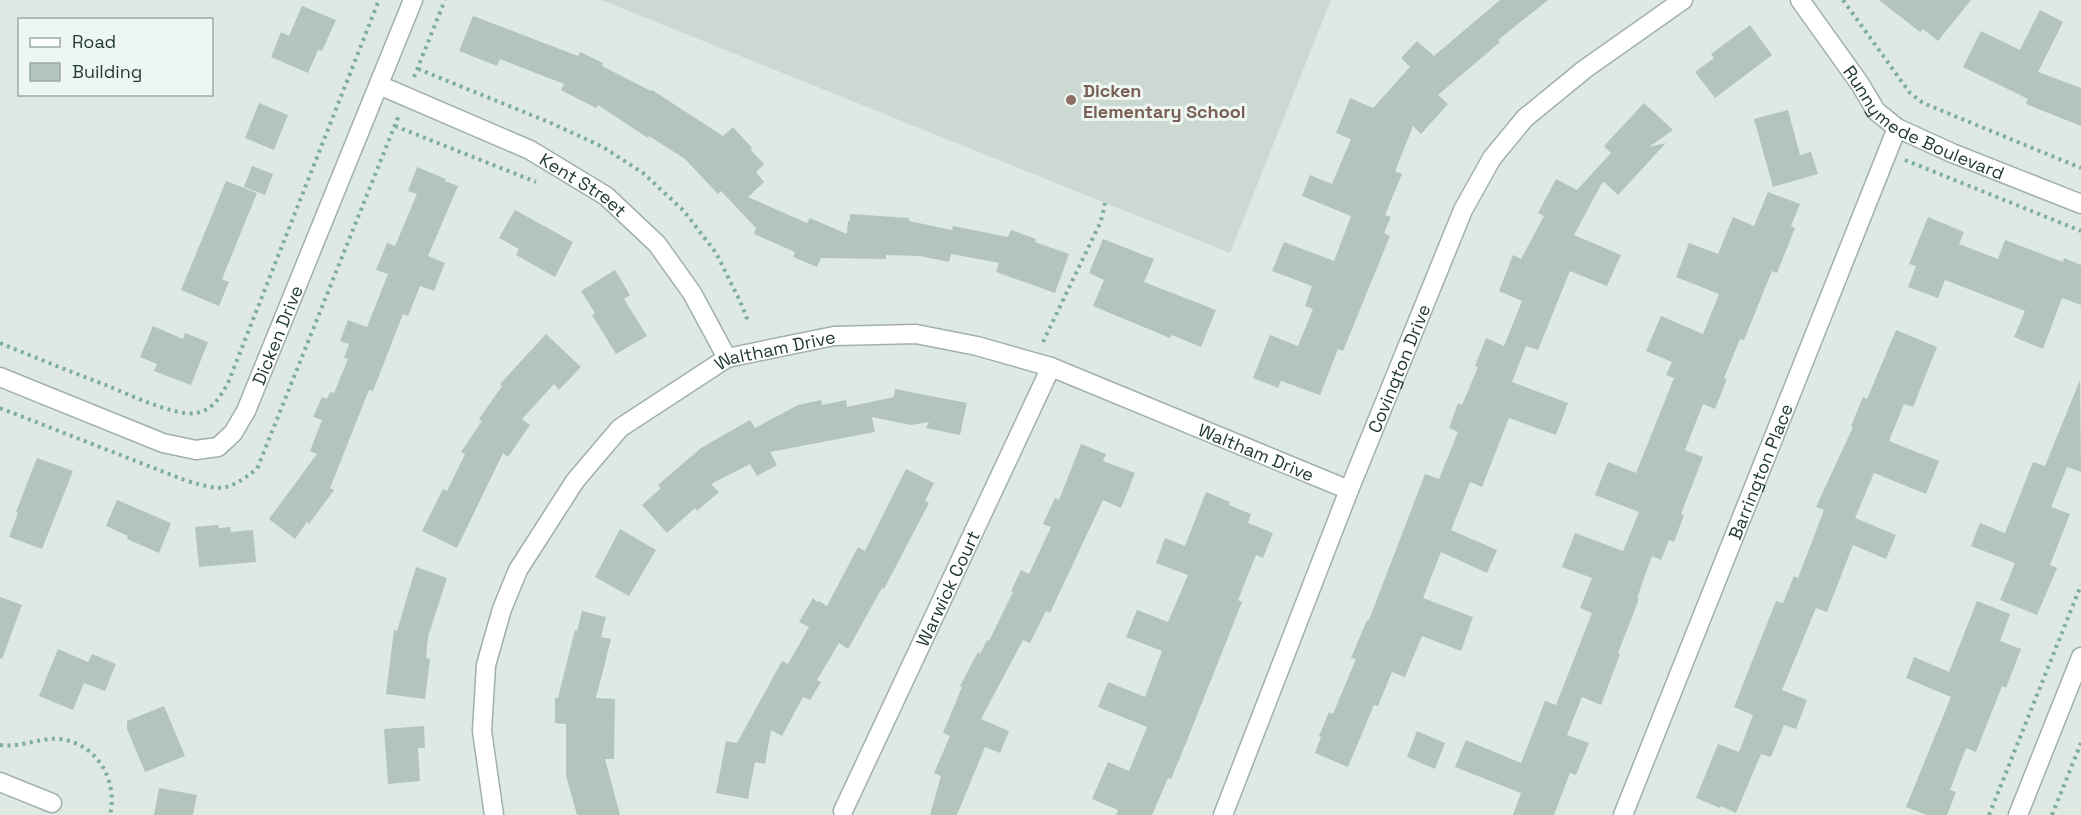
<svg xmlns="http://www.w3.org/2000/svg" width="2081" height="815" font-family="'Space Grotesk',sans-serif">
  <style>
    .built { fill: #ccd9d2 }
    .building { fill: #b3c4bc }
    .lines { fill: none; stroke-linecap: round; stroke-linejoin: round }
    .street-casing { stroke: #a1b0aa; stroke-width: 21 }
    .path { stroke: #7ead9c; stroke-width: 4; stroke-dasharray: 3 4.5; stroke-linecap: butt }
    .street { stroke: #fff; stroke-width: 18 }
    .education-dot { fill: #8d6e63; stroke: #eef6f1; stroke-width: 2 }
    .labels { text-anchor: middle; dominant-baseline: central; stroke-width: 6; stroke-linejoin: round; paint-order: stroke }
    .education-label { font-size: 18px; font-weight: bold; fill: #785e54; stroke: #eef6f1; text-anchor: start }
    .street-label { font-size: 18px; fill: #1f3830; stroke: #eef6f1 }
  </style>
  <rect width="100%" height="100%" fill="#dee9e3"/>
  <path class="built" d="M601,0H1331L1230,253Z"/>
  <path class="building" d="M1500,0H1548L1498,40L1500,42L1438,95L1448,104L1421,134L1413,126L1395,171L1402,174L1385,215L1391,217L1384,233L1390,236L1343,351L1338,349L1320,395L1281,381L1278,388L1253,378L1270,335L1298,346L1313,309L1305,306L1312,286L1272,271L1284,242L1334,261L1351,216L1302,196L1310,175L1332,184L1351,139L1336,133L1350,98L1373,108L1410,67L1401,58L1417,41L1434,56Z
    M1879,0H1971L1938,41L1923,29L1920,32Z
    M302,6L336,20L322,51L318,50L308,73L271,57L281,32L289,36Z
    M2040,10L2063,22L2038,72L2081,88V126L2026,104L2028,99L1963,67L1981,31L2020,50Z
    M473,16L578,56L580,52L603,63L602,66L651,91L652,90L723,136L733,127L752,148L750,149L764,164L756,172L764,182L748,197L807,223L810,218L847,234L848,221H850V214L909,218V221L952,230L953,226L1008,237L1011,230L1036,239L1035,242L1069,254L1055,293L996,272L999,263L951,254L949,262L920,256L886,255V259L821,258L817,267L793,257L795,252L754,234L756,228L721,191L718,194L685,159L649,136L648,138L598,105L596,108L561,90L564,84L500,59L497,66L459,51Z
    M1750,25L1772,55L1715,98L1695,72L1714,58L1711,54Z
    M259,103L288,115L274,150L245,138Z
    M1644,103L1673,130L1649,147L1666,143L1618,195L1604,182L1602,183L1574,235L1621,255L1607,286L1570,271L1538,350L1526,346L1512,382L1568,403L1556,435L1509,418L1482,487L1470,482L1451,530L1497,550L1487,573L1441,552L1423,598L1473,617L1461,651L1422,636L1405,677L1392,672L1378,706L1374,705L1348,767L1315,753L1321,737L1319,736L1329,712L1333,714L1356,659L1351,658L1367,620H1369L1425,474L1439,479L1458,432L1449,428L1458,403L1462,405L1478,367L1475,366L1486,338L1504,346L1522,301L1499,291L1513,255L1521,259L1544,216L1538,213L1556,179L1577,190L1611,153L1604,146Z
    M1788,110L1800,155L1811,152L1818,174L1773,187L1754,119Z
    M252,166L273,174L265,195L244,187Z
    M417,167L446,179L445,181L458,186L428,256L445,263L434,291L420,286L408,316L403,314L373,391L369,390L330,488L334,490L309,524L307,522L295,539L269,519L317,454L310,451L322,420L313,417L322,397L327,399L330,392L334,393L348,359L344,358L349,344L340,341L348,320L367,327L388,274L376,270L387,243L395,246L417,194L408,191Z
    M226,181L257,193L222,279L229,282L219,306L181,290Z
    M1768,192L1800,204L1791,226L1795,228L1777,273L1772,271L1744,340L1740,339L1724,378L1727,379L1715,409L1703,404L1685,450L1703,457L1681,514L1684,515L1674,542L1669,540L1661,560L1652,556L1637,598L1639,599L1618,653L1620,654L1601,705L1582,697L1567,735L1589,743L1576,775L1570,773L1554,815H1513L1521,793L1455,767L1466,740L1521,763L1545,701L1556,705L1592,613L1580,608L1592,578L1562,567L1575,533L1623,551L1639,512L1595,495L1608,462L1636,473L1674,378L1666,375L1672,362L1646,351L1661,316L1703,334L1719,294L1676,277L1689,243L1718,254L1733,217L1754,226Z
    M515,210L573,242L555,277L516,255L519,249L499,238Z
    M1928,217L1964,232L1959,244L1998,259L2005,240L2063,262L2064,258L2081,265V305L2062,298L2043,349L2014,337L2025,311L1945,280L1938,298L1908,287L1916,266L1909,264Z
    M1103,239L1154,259L1144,282L1216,310L1201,347L1172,335L1170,338L1093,306L1104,280L1089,273Z
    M615,270L630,295L624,299L647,336L616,354L592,315L595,313L581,291Z
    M153,326L183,339L185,333L208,342L191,385L154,371L157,364L140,357Z
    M1896,330L1937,347L1913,407L1904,404L1889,441L1939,461L1926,494L1874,473L1855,518L1896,535L1886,559L1853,545L1827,612L1816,608L1782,690L1807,700L1796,729L1784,725L1771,757L1761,754L1736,813L1721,806L1720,808L1696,798L1718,744L1739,752L1753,715L1734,707L1776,601L1783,603L1794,576L1798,578L1824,510L1816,507L1853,427L1851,426L1863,397L1867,399Z
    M546,334L581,367L559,390L554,384L522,419L530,425L508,457L503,453L457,548L422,531L443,489L447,491L465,454L461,452L482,421L479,419L502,386L500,384Z
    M2080,380L2081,472L2067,467L2051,507L2070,514L2050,565L2057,568L2037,615L2000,600L2015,563L1971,546L1980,523L2005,533L2033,462L2045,466Z
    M895,389L967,403L960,435L926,428L929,422L911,425L872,417L875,432L770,452L777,465L757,476L750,464L711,484L719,492L697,511L695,508L667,533L642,505L661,488L658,485L701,448L750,420L755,428L798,405L821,400L822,405L846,400L847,407L894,397Z
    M1081,444L1106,454L1103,461L1135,473L1121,508L1103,500L1050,613L1046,611L1030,643L1023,640L981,719L1009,731L1000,753L985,747L957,815H930L941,776L934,773L950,736L943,733L962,687L960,686L978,652L980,654L987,640L989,641L1013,592L1011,591L1021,570L1029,574L1051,527L1043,524L1055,498L1059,500Z
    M37,458L73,471L42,549L9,537L18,513L16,512Z
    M906,469L934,483L925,501L929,503L884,589L882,588L848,649L839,643L817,680L821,682L810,700L803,697L782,736L771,730L765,764L755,762L748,799L716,793L726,741L737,743L782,661L788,664L809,627L799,622L813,598L817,602L819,601L827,606L858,547L865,551Z
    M1206,492L1230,502L1229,505L1251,514L1248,523L1273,533L1263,558L1256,555L1238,600L1242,602L1186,743L1171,779L1168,778L1152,815H1116L1118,810L1092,799L1108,762L1129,771L1147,727L1098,707L1108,682L1145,697L1162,651L1126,637L1137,610L1168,622L1188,575L1156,563L1165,538L1185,546Z
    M117,500L171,523L159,553L127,539L128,536L106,526Z
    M218,525L219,528L230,527L231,532L253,530L256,562L199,567L195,527Z
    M620,529L656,550L629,596L595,577Z
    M416,567L447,578L428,637L426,658L430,659L425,699L386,694L394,630L397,631Z
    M0,597L22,605L2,659L0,658Z
    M1977,601L2010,614L2000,641L2021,649L2006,688L2002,686L1976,752L1966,748L1950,790L1956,792L1947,815H1927L1906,807L1951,697L1906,678L1914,657L1949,672Z
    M582,611L606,617L601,637L611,639L596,698L615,699L614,759H605L620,815H577L566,776V724L555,723V698H558L575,630L577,631Z
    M58,649L88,662L92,654L116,664L105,691L84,683L73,710L39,696Z
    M164,706L185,756L145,772L127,729V721Z
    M424,726L425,748H418L420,781L388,784L384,729Z
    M1417,731L1445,743L1435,769L1407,757Z
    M159,788L197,795L193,815H154Z"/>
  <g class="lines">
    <g class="street-casing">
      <g id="street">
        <path id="s1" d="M1800,0L1860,84L1876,111L1897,128L1952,153L2081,204"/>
        <path id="s2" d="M379,85L530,150L606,196L657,244L692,293L727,358"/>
        <path id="s3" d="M0,377L163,443L196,450L218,447L233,433L246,411L413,0"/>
        <path d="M0,782L52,803"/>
        <path id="s4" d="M843,811L1051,367"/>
        <path id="s5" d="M494,815L482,731L486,665L502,609L518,570L575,481L620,428L727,358L834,336L916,334L977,346L1051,367L1349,490"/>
        <path id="s6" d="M1223,815L1349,490L1463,210L1492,158L1525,118L1585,69L1683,0"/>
        <path id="s7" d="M1623,815L1897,128"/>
        <path d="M2018,815L2081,657"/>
      </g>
    </g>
    <path class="path" d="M1843,0L1910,93L1923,103L2081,168
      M418,69L551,123L603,147L643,173L684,211L716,253L739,299L749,323
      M414,77L445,0
      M395,126L536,182
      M1905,160L2081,231
      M1043,342L1101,221L1105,203
      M0,343C36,358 72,372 108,386C128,394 176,417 196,413C213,410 220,397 228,383L379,0
      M0,408L187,481C223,491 226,492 257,469L399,115
      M0,745C21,748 40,737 60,739C98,744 118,781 110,815
      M1989,815L2081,585
      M2052,815L2081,743"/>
    <use href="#street" class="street"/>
  </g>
  <circle class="education-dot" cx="1071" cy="100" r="6"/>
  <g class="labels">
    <g class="education-label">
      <text x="1083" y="90">Dicken<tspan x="1083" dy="21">Elementary School</tspan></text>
    </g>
    <g class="street-label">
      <text stroke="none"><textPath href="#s1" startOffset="180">Runnymede Boulevard</textPath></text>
      <text stroke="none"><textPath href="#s2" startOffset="228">Kent Street</textPath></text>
      <text stroke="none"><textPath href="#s3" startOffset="360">Dicken Drive</textPath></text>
      <text stroke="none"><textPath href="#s5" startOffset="603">Waltham Drive</textPath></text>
      <text stroke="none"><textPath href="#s6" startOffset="480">Covington Drive</textPath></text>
      <text stroke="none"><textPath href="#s5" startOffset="1107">Waltham Drive</textPath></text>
      <text stroke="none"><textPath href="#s7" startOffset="370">Barrington Place</textPath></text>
      <text stroke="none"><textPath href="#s4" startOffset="246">Warwick Court</textPath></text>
    </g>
  </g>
  <rect x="18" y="18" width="195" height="78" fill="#eef6f1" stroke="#9baaa4" stroke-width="1.5"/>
  <rect x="30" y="38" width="30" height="9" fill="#ffffff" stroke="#9baaa4" stroke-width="1.5"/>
  <text x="72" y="48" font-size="18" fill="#1f3830">Road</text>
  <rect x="30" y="63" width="30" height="18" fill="#b3c4bc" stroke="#9baaa4" stroke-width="1.5"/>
  <text x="72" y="78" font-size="18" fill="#1f3830">Building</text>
</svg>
